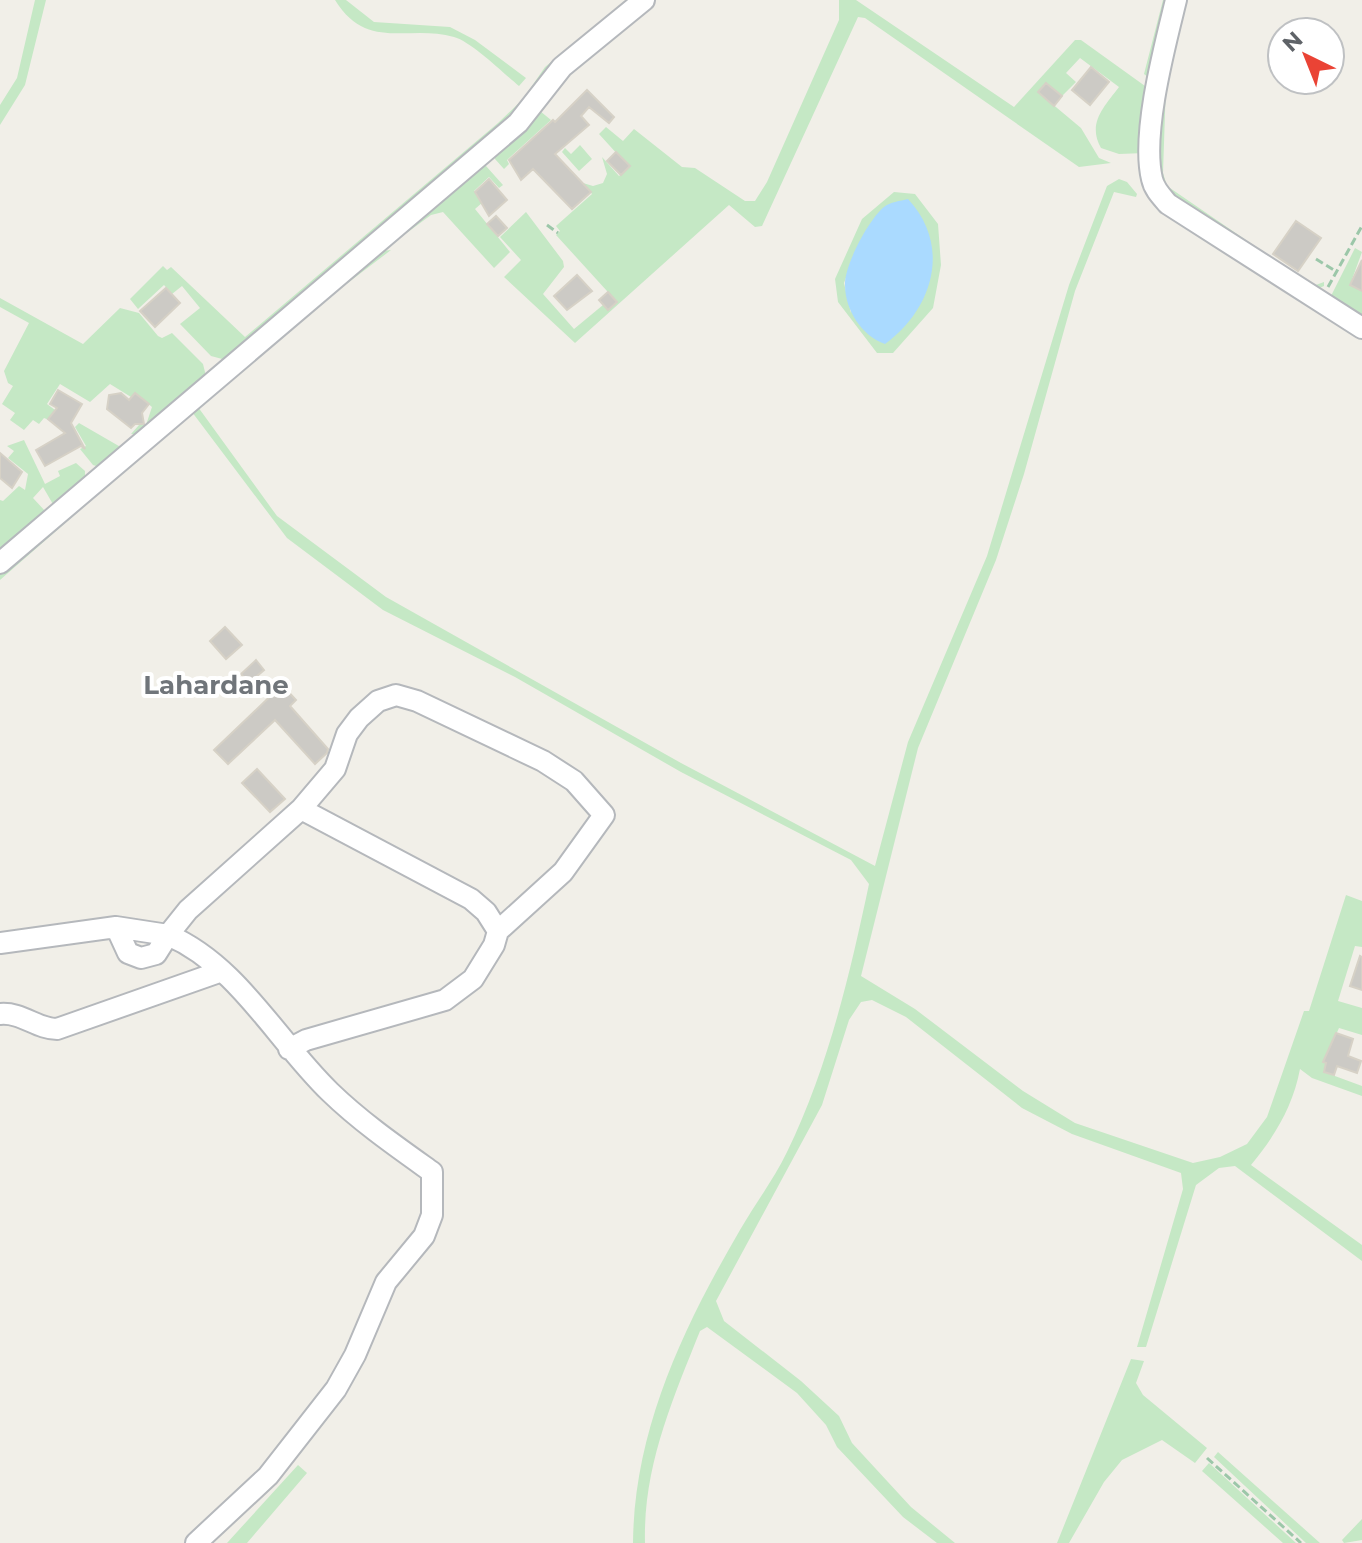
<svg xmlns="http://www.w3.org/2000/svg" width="1362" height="1543" font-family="Montserrat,sans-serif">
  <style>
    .green { fill: #c5e8c5; fill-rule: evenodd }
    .water { fill: #aadaff }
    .building { fill: #cccac5; stroke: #d6d1c6; stroke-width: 2 }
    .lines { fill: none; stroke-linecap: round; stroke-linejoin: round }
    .minor-casing { stroke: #b5b8bc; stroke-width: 24 }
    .path { stroke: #9cc7a9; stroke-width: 3; stroke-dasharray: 8 4; stroke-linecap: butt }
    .minor { stroke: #fff; stroke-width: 20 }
    .labels { text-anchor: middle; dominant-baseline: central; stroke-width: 8; stroke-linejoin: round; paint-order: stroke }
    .quarter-label { font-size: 26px; font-weight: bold; fill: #70757a; stroke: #fff }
  </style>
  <rect width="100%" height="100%" fill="#f1efe8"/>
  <path class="green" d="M35,0H46L25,85L0,125V105L17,78Z
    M335,0H346L374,22L450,27L475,40L526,78L519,86C503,73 472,42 454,37C409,24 367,52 335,0Z
    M626,0H635L527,108L226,360L211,356L180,324L200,308L182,286L172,294L164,285L138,309L130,299L163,266L167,270L171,267L245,337L498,123L523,99L545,67Z
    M839,0H856L1014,107L1075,40H1081L1145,86L1148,77L1144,74L1163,0H1172L1145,153L1119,154L1101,148C1087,123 1104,107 1119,87L1080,58L1066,73L1076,82L1062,96L1046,83L1038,92L1081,128L1099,158L1111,163L1079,167L865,18L858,17L762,226L755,227L729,205L575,343L504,277L521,260L500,237L526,212L563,261L564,267L543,294L574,329L603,305L608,310L617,302L556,235L560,231L556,226L592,194L583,183L593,186L603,183L607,174L602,157L619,176L629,167L599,134L606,127L623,141L634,129L682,167L695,168L745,201H755L767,182L839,20Z
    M1180,0H1187L1166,83L1163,173L1167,186L1313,286L1324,282V286L1317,289L1214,226L1159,185V99Z
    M540,111L551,120L507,160L509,164L504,169L495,159L494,150Z
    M580,145L592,159L579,171L562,152L565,148L571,154Z
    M477,164L486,166L503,185L499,188L489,177L474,191L483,202L475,209L510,252L494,268L443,212L431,215L393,243Z
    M1119,179L1127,182L1137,194L1136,197L1114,192L1075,291L1024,474L996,560L918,748L861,976L915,1009L1023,1091L1075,1123L1193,1163L1220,1157L1247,1144L1267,1117L1304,1011H1309L1346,895L1362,901V947L1355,946L1338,1001L1362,1008V1035L1339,1028L1324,1061L1326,1063L1324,1072L1362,1086V1096L1312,1078L1300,1069C1293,1106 1275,1136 1251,1165L1362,1245V1261L1235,1166L1219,1168L1196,1185L1146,1347H1137L1183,1189L1181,1173L1072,1134L1022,1108L906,1017L872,1000L861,1002L849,1020L822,1105L716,1301L724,1321L801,1381L839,1416L852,1443L911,1507L955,1543H937L903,1517L837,1447L826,1425L797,1393L707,1327L700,1331C672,1401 643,1467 645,1543H633C634,1429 684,1326 740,1230C755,1204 774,1179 787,1152C828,1068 850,974 869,884L851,860L681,772L515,677L383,610L287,538L192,412L0,580V570L375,252L391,250L282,333L198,407L277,516L386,597L681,763L875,866L908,742L987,556L1069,285L1107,186Z
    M894,192L915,194L938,224L941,265L933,308L893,353H877L838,302L835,279L862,219ZM855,254L851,313L844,283Z
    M1355,248L1362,252L1350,285L1362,291V319L1332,300L1331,296Z
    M0,298L83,344L120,308L139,313L158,336L162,338L172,333L203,364L206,376L140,435L131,434L139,425H146L152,407L135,393L131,397L110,384L90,402L60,384L47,404L55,410L49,420L44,418L39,424L33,420L24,430L10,420L15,413L2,404L13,386L8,383L4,371L29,323L0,307Z
    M79,423L124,449L99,467L93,465L80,449L86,446L75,427Z
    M24,440L45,484L60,476L58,471L76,463L85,471V479L54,506L43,487L33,498L46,512L0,551V500L3,501L19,486L25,490L28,474L8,458L14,451L7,446Z
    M1131,1359L1144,1361L1136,1383L1143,1395L1207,1448L1195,1463L1162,1440L1122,1460L1104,1482L1069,1543H1057Z
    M1218,1452L1320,1543H1306L1214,1457Z
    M1209,1463L1296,1543H1283L1202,1471Z
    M298,1465L307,1473L247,1543H227Z
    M1362,1519V1540L1344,1543L1342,1540Z"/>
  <path class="water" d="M908,199C952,246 933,309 885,344C862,336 845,310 845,285C844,266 869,219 884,207C890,202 900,201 908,199Z"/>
  <path class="building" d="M1091,67L1109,82L1090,105L1072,90Z
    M1046,83L1062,96L1054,106L1038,92Z
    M587,90L614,117L609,123L589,107L581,116L589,125L555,154L591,192L572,209L533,169L521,180L509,160L553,120L555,122Z
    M616,152L630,166L621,175L607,161Z
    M489,179L507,200L489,216L475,192Z
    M496,216L507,228L498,236L487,224Z
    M1296,221L1321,238L1298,271L1273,254Z
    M1362,260V291L1350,285Z
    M577,275L592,291L567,310L554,296Z
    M166,288L180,303L155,327L140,311Z
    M608,292L617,302L608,310L599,300Z
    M58,390L82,404L71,423L85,449L81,446L45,466L36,450L65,433L48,419L57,408L50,404Z
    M121,393L129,400L135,393L149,404L142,413L144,424H135L131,428L107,409L109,395Z
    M0,453L22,472L12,488L0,478Z
    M225,627L242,645L226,659L210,641Z
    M256,660L264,670L249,683L241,674Z
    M282,685L296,700L290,706L328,749L327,753L315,764L275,720L228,764L214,750Z
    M257,769L285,799L270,812L242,783Z
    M1360,956L1362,957V990L1350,986Z
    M1336,1033L1353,1039L1348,1056L1361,1061L1357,1073L1337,1066L1334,1075L1324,1072L1326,1063L1323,1062Z"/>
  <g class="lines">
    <g class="minor-casing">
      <path id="minor" d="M1176,0C1165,45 1141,134 1152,179C1154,189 1161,196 1168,204L1362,328
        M0,563L518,123L562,67L644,0
        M301,809L471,899L486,912L498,931
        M0,943L116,927L168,935L156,954L141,958L128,953L116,927
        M0,1014C22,1012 37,1029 57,1029L222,971
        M196,1543L268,1476L336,1389L355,1355L386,1282L424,1236L432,1215V1172C397,1147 361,1122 330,1092C277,1041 238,965 168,935L188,910L301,809L335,769L347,734L359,718L378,701L396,695L417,701L543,761L574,781L604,815L563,872L498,931L494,945L473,979L445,1000L306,1040L289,1049"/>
    </g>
    <path class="path" d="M547,225L558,233
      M1316,259L1337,272
      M1328,287L1362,226
      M1207,1458L1301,1543"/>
    <use href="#minor" class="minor"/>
  </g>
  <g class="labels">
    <g class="quarter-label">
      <text x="216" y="685">Lahardane</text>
    </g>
  </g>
  <g transform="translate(1306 56) rotate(317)"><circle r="38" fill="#ffffff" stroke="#bfc1c3" stroke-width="2"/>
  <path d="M0-6L14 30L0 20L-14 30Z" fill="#ea4335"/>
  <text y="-12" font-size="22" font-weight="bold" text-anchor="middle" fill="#5f6368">N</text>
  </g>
</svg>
